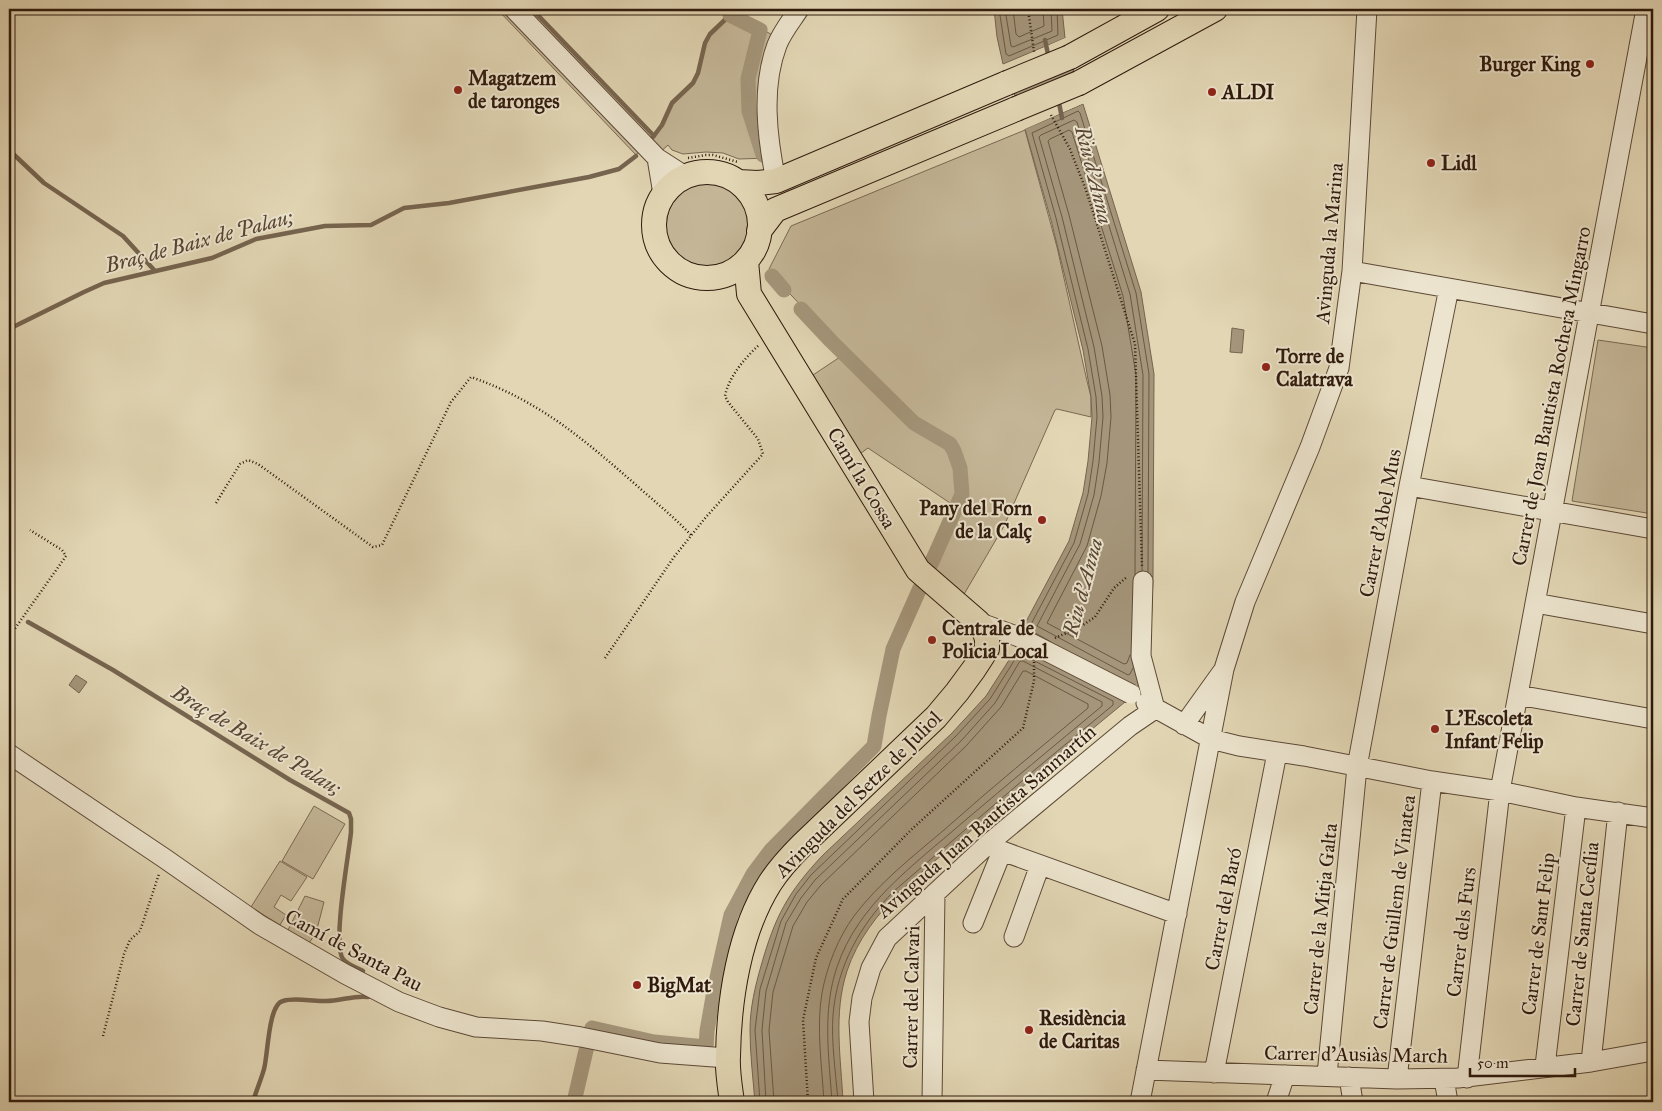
<svg xmlns="http://www.w3.org/2000/svg" width="1662" height="1111" font-family="'IM FELL Great Primer',serif">
  <style>
    .green { fill: #c4b697; stroke: #7a6852 }
    .water { fill: #a5967b; stroke: #76644f }
    .pier { fill: #e2d6b4 }
    .lines { fill: none; stroke-linecap: round; stroke-linejoin: round }
    .shore { stroke: #6a5844; stroke-width: 1 }
    .stream { stroke: #76644f; stroke-width: 4.5 }
    .canal { stroke: #a5967b; stroke-width: 15 }
    .minor-casing { stroke: #5c4936; stroke-width: 21 }
    .major-casing { stroke: #2f1a0c; stroke-width: 26 }
    .path { stroke: #2f1a0c; stroke-width: 2.5; stroke-dasharray: 1 2.5; stroke-linecap: butt }
    .minor { stroke: #ece4ce; stroke-width: 19 }
    .major { stroke: #e2d6b4; stroke-width: 24 }
    .minor-bridge-casing { stroke: #5c4936; stroke-width: 21; stroke-linecap: butt }
    .major-bridge-casing { stroke: #2f1a0c; stroke-width: 26; stroke-linecap: butt }
    .minor-bridge { stroke: #ece4ce; stroke-width: 19 }
    .major-bridge { stroke: #e2d6b4; stroke-width: 24 }
    .poi-dot { fill: #8f2418; stroke: #ece4ce; stroke-width: 2 }
    .labels { text-anchor: middle; dominant-baseline: central; stroke-width: 4; stroke-linejoin: round; paint-order: stroke }
    .poi-label { font-size: 20px; font-weight: bold; fill: #2f1a0c; stroke: #ece4ce; text-anchor: start }
    .street-label { font-size: 20px; fill: #2f1a0c; stroke: #ece4ce }
    .water-label { font-size: 21px; font-style: italic; fill: #584533; stroke: #ece4ce }
  </style>
  <rect width="100%" height="100%" fill="#e2d6b4"/>
  <filter id="stains"><feTurbulence type="fractalNoise" baseFrequency=".004" numOctaves="4"/><feColorMatrix values="0 0 0 0 .2 0 0 0 0 .09 0 0 0 0 .02 0 0 0 .5 -.17"/></filter>
  <radialGradient id="worn" r=".72"><stop offset=".6" stop-color="#630" stop-opacity="0"/><stop offset="1" stop-color="#630" stop-opacity=".3"/></radialGradient>
  <path class="green" d="M497,9H509L641,149L636,155Z
    M732,13L778,38L770,158L739,159L723,153L706,152L683,154L672,150L668,145L656,156L647,146L663,126L670,108L677,98L694,84L699,73L706,43L711,34Z
    M1025,130L1057,247L1087,381L1091,397V417L1057,409L1055,410L1004,526L963,596L924,562L953,505L868,448L857,456L807,379L846,353L773,276L769,269L791,226Z
    M666 226a43 43 0 1 1 86 0a43 43 0 1 1-86 0Z
    M1598,340L1653,348V514L1572,501Z
    M314,806L345,824L313,879L282,861Z
    M280,861L307,877L291,901L281,895L274,907L286,915L280,925L251,907Z
    M305,896L324,902L316,933L309,943L288,930Z"/>
  <path class="water" d="M994,9H1062L1065,38L1003,64L997,37Z
    M1072,66L1075,76L1017,101L1013,91Z
    M1083,104L1141,292L1154,374L1153,579L1150,657L1139,684L1134,691L1021,631L1069,541L1083,493L1088,461L1092,417L1091,397L1083,350L1051,220L1025,129Z
    M1232,328L1244,330L1242,353L1230,352Z
    M1018,646L1125,702C1074,744 1024,785 974,828C926,870 868,908 847,971C833,1014 841,1058 843,1102H755C753,1078 750,1054 750,1030C750,1008 755,987 761,966C775,917 787,893 823,855L952,733L986,696Z
    M76,675L87,682L79,693L69,685Z"/>
  <path class="pier" d="M1065,38V40L1062,42L1002,66Z
    M1082,101L1084,103L1025,129L1024,127Z"/>
  <g class="lines">
    <path class="shore" d="M999,9L1006,54L1009,56L1058,35L1057,9
      M1005,9L1011,46L1013,47L1052,31L1051,9
      M1013,9L1016,34L1019,37L1044,26L1043,9
      M1051,642L1030,630L1029,628L1074,543L1088,494L1093,461L1097,417L1096,397L1088,349L1056,218L1032,133L1078,111L1080,113L1136,293L1149,374L1148,572
      M1130,655L1127,663L1124,664L1047,623L1087,546L1101,496L1107,463L1111,417L1110,395L1102,346L1069,215L1048,141L1050,139L1069,130L1072,132L1123,296L1136,375L1135,575
      M1133,668L1130,674L1128,675L1037,626L1080,544L1094,495L1099,462L1103,417L1102,396L1094,347L1062,217L1039,137L1041,135L1074,120L1077,122L1130,294L1143,375L1142,571
      M760,1102L755,1030L760,989L781,921L796,894L811,875L956,736L990,699L1019,653L1113,701V705L1037,768L894,891C860,925 837,966 833,1015C831,1043 836,1074 838,1102
      M766,1102L762,1030L766,991L786,923L801,898L815,880L961,741L995,703L1020,661H1023L1102,702V706C1055,745 1008,784 962,823C914,865 858,904 837,967C822,1011 829,1057 832,1102
      M774,1102L769,1030L773,992L793,926L807,902L821,885L966,746L1001,707L1023,671H1026L1088,704V708C1040,748 991,788 944,830C912,857 879,883 854,916C838,938 827,966 822,993C816,1028 822,1066 824,1102"/>
    <path class="stream" d="M532,9L654,136
      M1045,40L1049,59
      M1058,98L1062,118
      M653,137L662,125L672,103L693,83L698,73L705,43L710,34L730,15
      M9,150L44,183L123,236L155,271
      M9,329L84,292L104,283L212,258L256,239L325,226L371,225L404,208L449,203L589,177L619,169L636,156
      M9,612L12,613
      M28,622L113,670L290,780L349,813L351,819V832C349,854 332,944 343,959C346,964 357,968 363,971
      M253,1102C256,1091 261,1080 264,1069C268,1056 268,1004 283,1001C296,997 313,1002 326,1001C340,1001 355,995 368,997"/>
    <path class="canal" d="M733,9L730,15L760,30L748,79L749,111L763,155
      M772,276L784,290
      M801,309L831,341L914,423L950,444L954,451L960,468L962,494L931,564
      M592,1028L654,1042L706,1047L707,1031L714,991L731,915L753,874L771,850L874,746L879,716L893,649L920,588
      M574,1102L587,1046"/>
    <g class="minor-casing">
      <path id="minor" d="M514,9L657,158L685,176
        M657,158L663,194
        M776,181C767,137 761,87 777,45C782,32 792,20 799,9
        M1352,271L1653,324
        M1409,486L1653,529
        M1535,603L1653,624
        M978,622L1019,637
        M1518,695L1653,719
        M1146,703L1211,739L1239,746L1304,756L1432,781L1500,791L1576,807L1653,818
        M1184,725L1222,672
        M9,754L164,858L260,925L345,974L399,1002L439,1017L476,1027L542,1031L581,1037L660,1053L727,1058
        M988,844L1002,851L1177,914
        M973,923L1002,851
        M1014,937L1040,865
        M1591,1062L1618,812
        M1545,1066L1576,807
        M1146,1070L1397,1079L1458,1078L1591,1062L1653,1051
        M1214,1073L1277,753
        M1327,1075L1357,767L1409,486L1449,288
        M1349,1077L1353,1102
        M1467,1078L1500,791L1646,9
        M1397,1079L1432,781
        M1444,1079L1448,1102
        M864,1102L859,1022L862,998L871,968L887,938L988,844L1130,726L1155,709L1141,656L1143,581
        M932,1102L935,893
        M1140,1102L1224,669L1245,602L1310,447L1339,368L1352,271L1367,9
        M1276,1102L1285,1075"/>
    </g>
    <g class="major-casing">
      <path id="major" d="M1070,57L1157,9
        M1079,83L1215,9
        M654 225a53 53 0 1 1 106 0a53 53 0 1 1-106 0Z
        M738,182L758,183L776,181L1007,83
        M759,231L775,210L1016,109
        M732,1102C730,1087 727,1071 728,1056C729,999 739,932 770,883C779,869 790,857 802,845L936,717L957,692L974,669L987,649V639L984,630L978,622L918,570L749,294L746,261"/>
    </g>
    <path class="path" d="M1028,9L1034,52
      M1051,115L1070,149L1086,190L1135,344L1142,566
      M688,158L706,155H713L738,162
      M216,503L240,464L248,460L258,464L373,547L382,545L451,402L471,377C539,401 581,437 635,484C654,501 674,517 691,535
      M9,637L66,556L62,550L30,530
      M1055,638L1080,627L1095,617L1114,588L1127,577
      M605,658L674,557L706,517L763,454L758,439L728,402L725,396C729,376 745,358 759,345
      M103,1036L124,954L130,940L140,931L159,874
      M808,1102L803,1020L816,958L843,899L912,829L1023,728L1034,681V662"/>
    <use href="#minor" class="minor"/>
    <use href="#major" class="major"/>
    <g class="minor-bridge-casing">
      <path id="minor-bridge" d="M1019,637L1131,694"/>
    </g>
    <g class="major-bridge-casing">
      <path id="major-bridge" d="M1007,83L1070,57
        M1016,109L1079,83"/>
    </g>
    <use href="#minor-bridge" class="minor-bridge"/>
    <use href="#major-bridge" class="major-bridge"/>
  </g>
  <g class="poi-dot">
    <circle cx="1590" cy="64" r="5"/>
    <circle cx="458" cy="90" r="5"/>
    <circle cx="1212" cy="92" r="5"/>
    <circle cx="1431" cy="163" r="5"/>
    <circle cx="1266" cy="367" r="5"/>
    <circle cx="1042" cy="520" r="5"/>
    <circle cx="932" cy="640" r="5"/>
    <circle cx="1435" cy="729" r="5"/>
    <circle cx="637" cy="985" r="5"/>
    <circle cx="1029" cy="1030" r="5"/>
  </g>
  <g class="labels">
    <g class="poi-label">
      <text x="1580" y="64" text-anchor="end">Burger King</text>
      <text x="468" y="78">Magatzem<tspan x="468" dy="23">de taronges</tspan></text>
      <text x="1222" y="92">ALDI</text>
      <text x="1441" y="163">Lidl</text>
      <text x="1276" y="356">Torre de<tspan x="1276" dy="23">Calatrava</tspan></text>
      <text x="1032" y="508" text-anchor="end">Pany del Forn<tspan x="1032" dy="23">de la Calç</tspan></text>
      <text x="942" y="628">Centrale de<tspan x="942" dy="23">Policia Local</tspan></text>
      <text x="1445" y="718">L'Escoleta<tspan x="1445" dy="23">Infant Felip</tspan></text>
      <text x="647" y="985">BigMat</text>
      <text x="1039" y="1018">Residència<tspan x="1039" dy="23">de Caritas</tspan></text>
    </g>
    <g class="street-label">
      <text transform="translate(1329 243) rotate(-85)">Avinguda la Marina</text>
      <text transform="translate(1551 396) rotate(-79)">Carrer de Joan Bautista Rochera Mingarro</text>
      <text transform="translate(862 478) rotate(59)">Camí la Cossa</text>
      <text transform="translate(1380 523) rotate(-79)">Carrer d'Abel Mus</text>
      <text transform="translate(858 794) rotate(-45)">Avinguda del Setze de Juliol</text>
      <text transform="translate(986 821) rotate(-41)">Avinguda Juan Bautista Sanmartín</text>
      <text transform="translate(1223 909) rotate(-79)">Carrer del Baró</text>
      <text transform="translate(1394 912) rotate(-83)">Carrer de Guillem de Vinatea</text>
      <text transform="translate(1320 919) rotate(-84)">Carrer de la Mitja Galta</text>
      <text transform="translate(1461 932) rotate(-83)">Carrer dels Furs</text>
      <text transform="translate(1538 934) rotate(-83)">Carrer de Sant Felip</text>
      <text transform="translate(1582 934) rotate(-84)">Carrer de Santa Cecília</text>
      <text transform="translate(354 950) rotate(28)">Camí de Santa Pau</text>
      <text transform="translate(911 997) rotate(-89)">Carrer del Calvari</text>
      <text transform="translate(1356 1054) rotate(1)">Carrer d'Ausiàs March</text>
    </g>
    <g class="water-label">
      <text transform="translate(1094 175) rotate(76)">Riu d'Anna</text>
      <text transform="translate(199 241) rotate(-15)">Braç de Baix de Palau;</text>
      <text transform="translate(1083 587) rotate(-75)">Riu d'Anna</text>
      <text transform="translate(257 740) rotate(31)">Braç de Baix de Palau;</text>
    </g>
  </g>
  <rect width="1662" height="1111" fill="none" stroke="#e2d6b4" stroke-width="30"/>
  <rect x="10" y="10" width="1642" height="1091" fill="none" stroke="#2f1a0c" stroke-width="2.5"/>
  <rect x="15" y="15" width="1632" height="1081" fill="none" stroke="#2f1a0c"/>
  <path d="M1470 1068v8h105v-8" fill="none" stroke="#2f1a0c" stroke-width="2.5"/>
  <text x="1477" y="1068" font-size="15" fill="#2f1a0c" stroke="#ece4ce" stroke-width="4" paint-order="stroke">50 m</text>
  <rect width="100%" height="100%" filter="url(#stains)"/>
  <rect width="100%" height="100%" fill="url(#worn)"/>
</svg>
